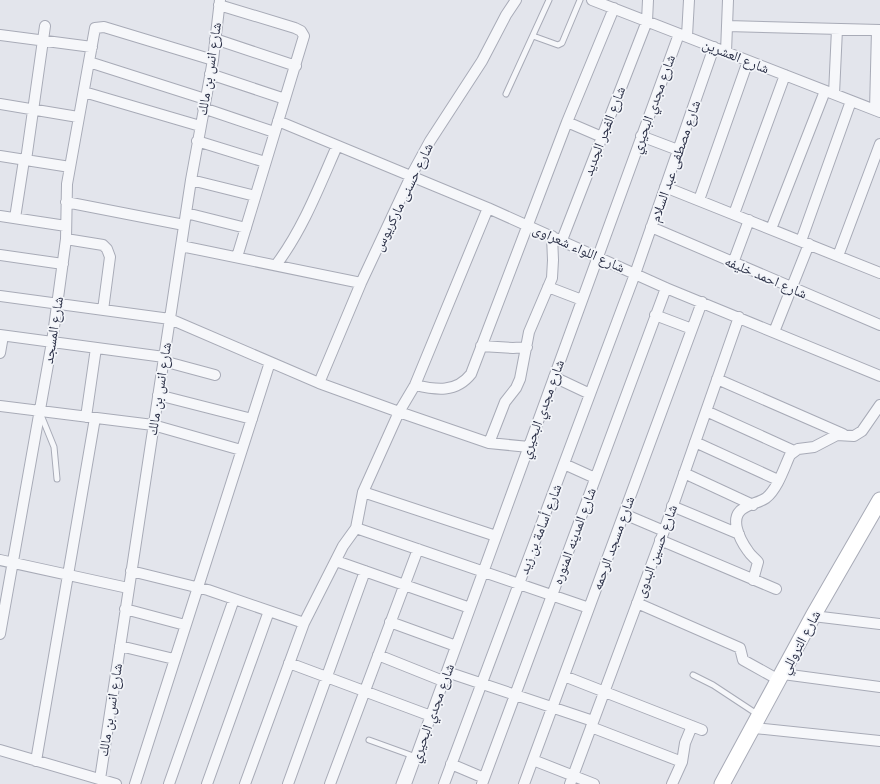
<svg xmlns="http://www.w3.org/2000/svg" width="880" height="784" font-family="Montserrat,'Noto Naskh Arabic',sans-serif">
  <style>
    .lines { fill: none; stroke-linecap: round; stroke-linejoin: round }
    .lane-casing { stroke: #a8abb7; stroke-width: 7 }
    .street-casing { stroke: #a8abb7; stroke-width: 12 }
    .secondary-casing { stroke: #a8abb7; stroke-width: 17 }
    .lane { stroke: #f6f7fa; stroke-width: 5 }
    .street { stroke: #f6f7fa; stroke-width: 10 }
    .secondary { stroke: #fff; stroke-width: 15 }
    .labels { text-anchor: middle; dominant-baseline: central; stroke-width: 3.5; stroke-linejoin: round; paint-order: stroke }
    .street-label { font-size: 14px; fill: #2a2f46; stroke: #f3f5f9 }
  </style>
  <rect width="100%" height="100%" fill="#e3e5ec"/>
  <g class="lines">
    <g class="lane-casing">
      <path id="lane" d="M533,36L558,45L562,43L580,0
        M506,94L549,0
        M41,415L54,447L57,479
        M693,675L713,685L757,714
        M369,740L416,757
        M399,784L410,755"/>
    </g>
    <g class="street-casing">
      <path id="street" d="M592,0L880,112
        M219,5L295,28L301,31L304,36L237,257
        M727,26L880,30
        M877,30L875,110L880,111
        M0,35L92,47
        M687,36L689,0
        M215,39L296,66
        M726,52L728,0
        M89,62L205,99
        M210,74L285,99
        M84,92L200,126
        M834,94L837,29
        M0,104L78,117
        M203,108L274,132
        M278,121L488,208L666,288L880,376
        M567,122L602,137
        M641,136L678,150
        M197,141L265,162
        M0,156L70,167
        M26,160L45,26
        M191,180L255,196
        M665,187L880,273
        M699,200L748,61
        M66,202L184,225
        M186,213L246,228
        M734,214L785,75
        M0,216L66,226
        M15,218L24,160
        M651,227L880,325
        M771,229L825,91
        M66,239L103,245L107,249L110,257L103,310
        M562,240L647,21L648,0
        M801,241L851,101
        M181,246L361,283
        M0,255L63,264
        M838,256L880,144
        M733,263L749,220
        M276,265C303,229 319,187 337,146
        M548,287L582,300
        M0,296L170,319L319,383L399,412L489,443L529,447
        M655,315L692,329
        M774,332L809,244
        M0,335L164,357
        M481,346L513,348L527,347
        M0,353L3,336
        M163,361L215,375
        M554,377L590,394
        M717,379L843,434
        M319,383L361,283L411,176L430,141L482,61L506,15L516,0
        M415,385C436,390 456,393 471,374L567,122L614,8
        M158,395L252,419
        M0,406L153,425L241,450
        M706,411L794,451
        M86,417L96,348
        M695,442L778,480
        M489,443L505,402L516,388L520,379L529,332L552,278L553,260L552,236
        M564,464L595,478
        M684,473L753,505
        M363,492L496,536
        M672,506L739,534
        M624,514L664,531
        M356,528L589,608
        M660,540L776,589
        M0,560L128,588
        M336,561L470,608
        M131,571L208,590L304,623
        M753,580L758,562C755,558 751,556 748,551C740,540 728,517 744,508C751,503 759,503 766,498C778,488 784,468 790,455L798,449L814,447L837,435L854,436L862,431L880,405
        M637,603L740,648L743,660L779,680
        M125,609L185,625
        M813,616L880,624
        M390,622L456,646
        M0,634L52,342L66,239L67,184L95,28L104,27L213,60
        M120,646L174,659
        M378,655L443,681
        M289,663L431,716
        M447,672L593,721
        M783,674L880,687
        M564,676L702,730
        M591,727L682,762
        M754,728L880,741
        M0,750L116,784
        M533,760L594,784
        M36,761L95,418
        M451,764L484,778
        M100,779L191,180L213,60L220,0
        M135,784L270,362
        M169,784L234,599
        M207,784L269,611
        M245,784L304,623L343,546L356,528L363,492L399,412L415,385L488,208
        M288,784L365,571
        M330,784L418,549
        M406,784L679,34
        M444,784L635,274L714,47
        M482,784L666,288
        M524,784L702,302
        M570,784L664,531L739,317
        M672,784L682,762L685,743L692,726"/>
    </g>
    <g class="secondary-casing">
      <path id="secondary" d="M722,784L813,616L880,500"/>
    </g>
    <use href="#lane" class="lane"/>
    <use href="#street" class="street"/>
    <use href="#secondary" class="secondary"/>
  </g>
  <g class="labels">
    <g class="street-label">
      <text transform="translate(736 56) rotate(22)">شارع العشرين</text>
      <text transform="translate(209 69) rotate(-81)">شارع انس بن مالك</text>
      <text transform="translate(653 104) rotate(-70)">شارع مجدي البحيري</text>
      <text transform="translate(604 131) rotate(-69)">شارع الفجر الجديد</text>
      <text transform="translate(675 161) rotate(-71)">شارع مصطفى عبد السلام</text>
      <text transform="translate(403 197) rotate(-64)">شارع حسنى ماركريوس</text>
      <text transform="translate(579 248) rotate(24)">شارع اللواء شعراوى</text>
      <text transform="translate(766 277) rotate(23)">شارع احمد خليفه</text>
      <text transform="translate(53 330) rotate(-81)">شارع المسجد</text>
      <text transform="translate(159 389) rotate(-81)">شارع انس بن مالك</text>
      <text transform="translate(542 409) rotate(-70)">شارع مجدي البحيري</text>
      <text transform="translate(540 529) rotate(-69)">شارع أسامة بن زيد</text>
      <text transform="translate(574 536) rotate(-70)">شارع المدينه المنوره</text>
      <text transform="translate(613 543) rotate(-70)">شارع مسجد الرحمه</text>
      <text transform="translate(656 551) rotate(-70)">شارع حسين البدوى</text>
      <text transform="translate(800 642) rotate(-62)">شارع التروللي</text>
      <text transform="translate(110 710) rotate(-81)">شارع انس بن مالك</text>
      <text transform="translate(432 713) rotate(-70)">شارع مجدي البحيري</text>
    </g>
  </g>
</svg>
